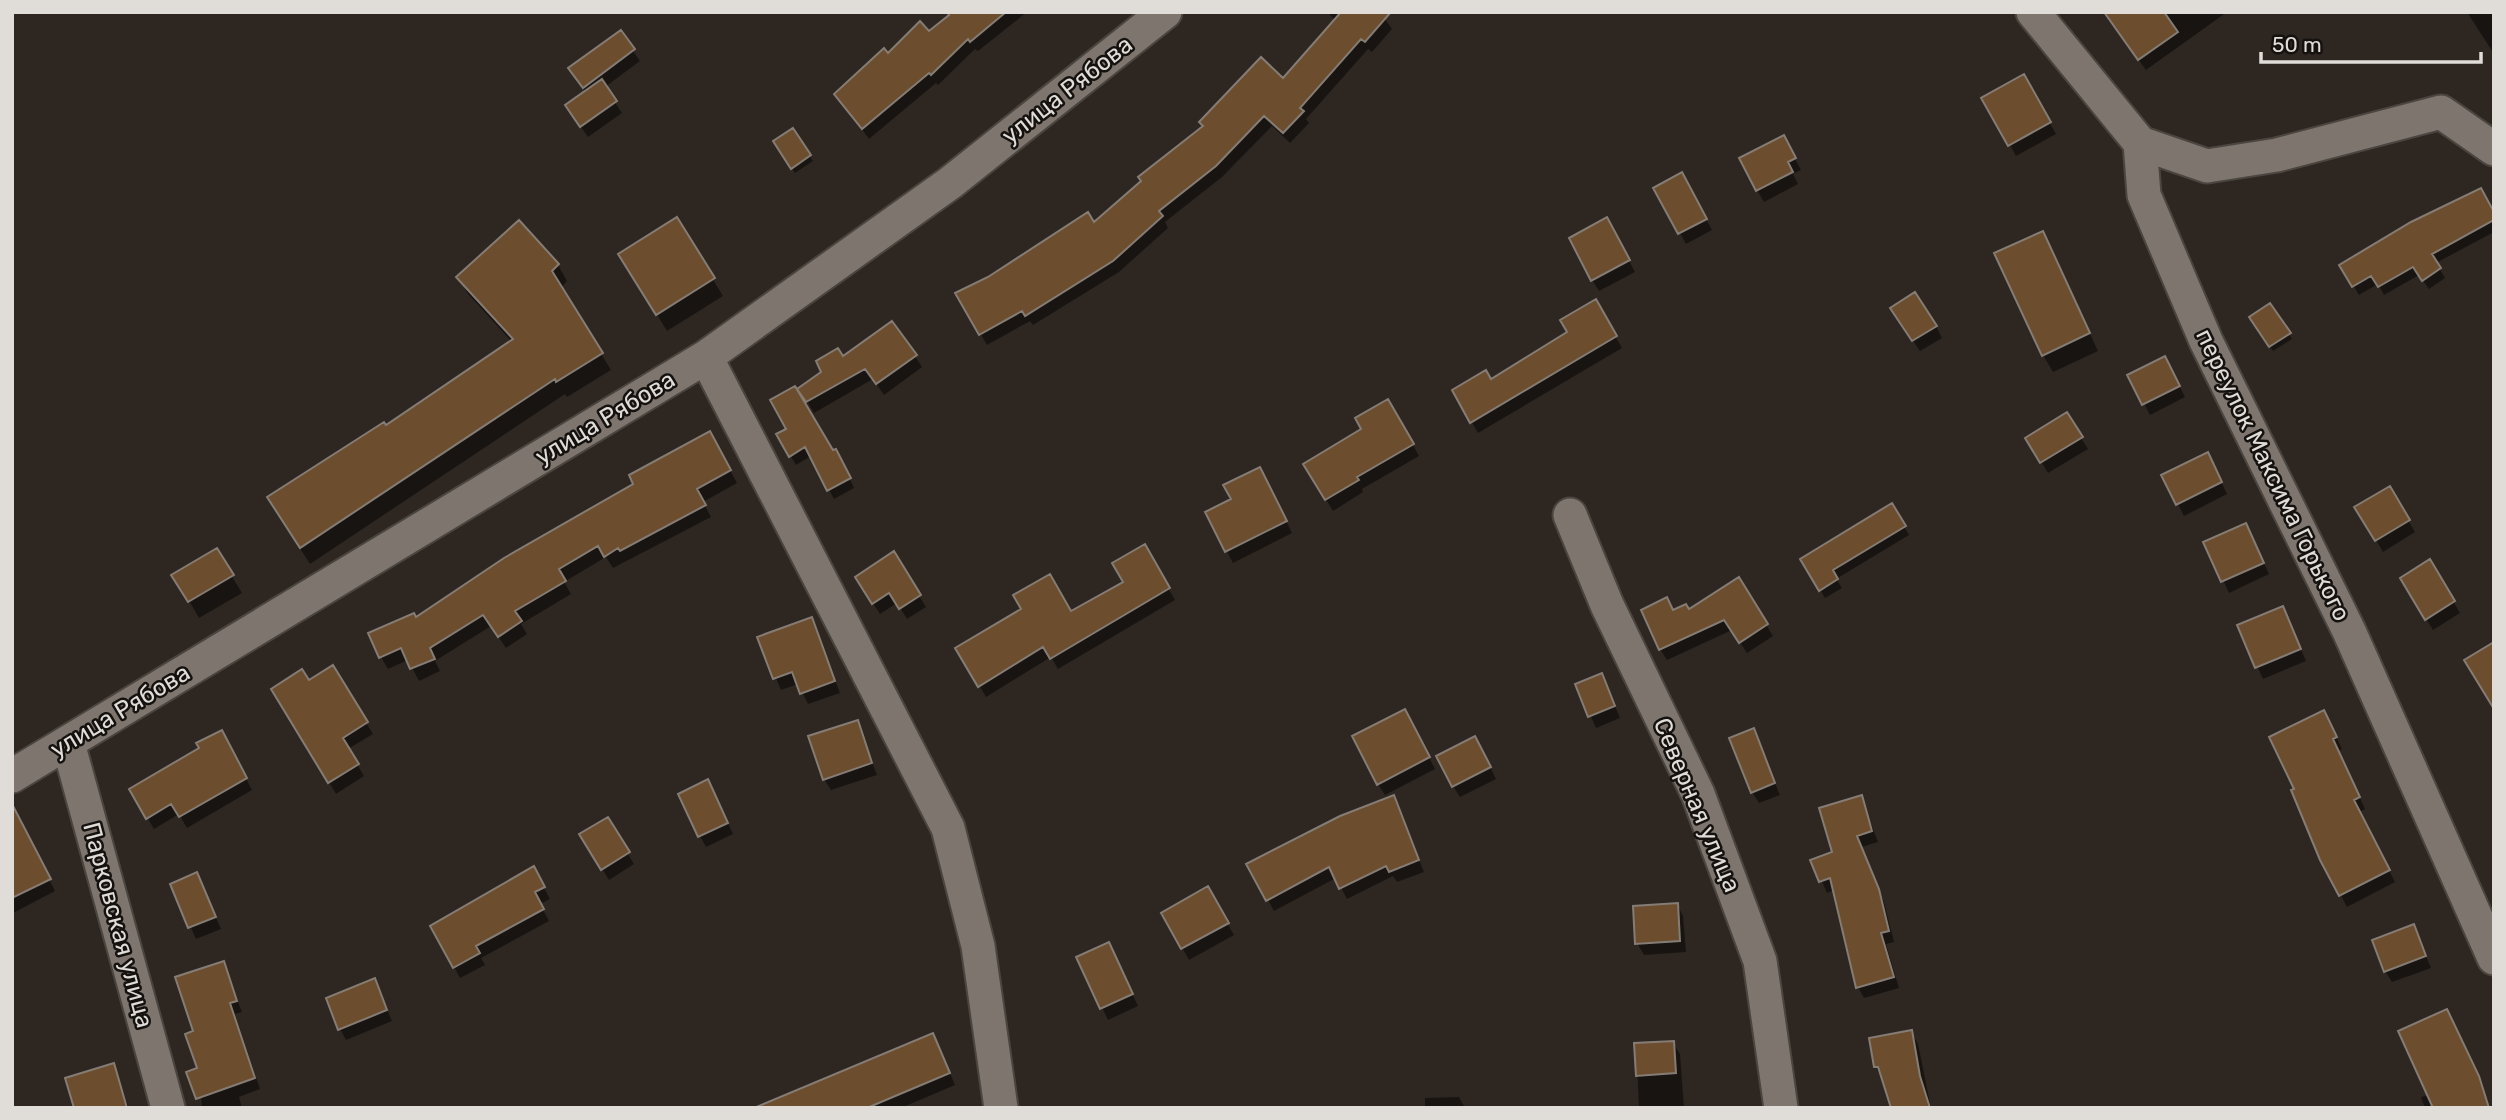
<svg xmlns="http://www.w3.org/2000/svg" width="2506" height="1120" font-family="Rubik,sans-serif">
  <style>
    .shadow { fill: #0007 }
    .building { fill: #6c4e2e; stroke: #847c75; stroke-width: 2 }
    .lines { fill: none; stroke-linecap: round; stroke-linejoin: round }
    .minor-casing { stroke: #4b4540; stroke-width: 37 }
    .minor { stroke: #7d756e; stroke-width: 33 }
    .labels { text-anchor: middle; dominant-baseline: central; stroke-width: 5; stroke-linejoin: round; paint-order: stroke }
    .street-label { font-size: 24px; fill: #e0dcd8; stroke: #14110e }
  </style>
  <rect width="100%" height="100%" fill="#2e2721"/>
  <path class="shadow" d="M955,12H1027L978,51L975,49L938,85L936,83L869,139L836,94L929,33Z
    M1327,12H1380L1392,29L1372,52L1368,49L1306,119L1309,123L1290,143L1272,126L1222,177L1165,222L1168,228L1119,272L1033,325L1030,321L987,345L957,294L1094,225L1283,81L1336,21Z
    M2104,12H2227L2146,70Z
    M2467,12H2494V54Z
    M620,32L640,61L605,87L622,113L588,137L574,117L586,93L577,80Z
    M2023,76L2056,134L2016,156L1984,98Z
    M792,130L813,161L795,173L775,142Z
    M1789,148L1801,170L1793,174L1798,184L1764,202L1757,190Z
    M1681,175L1712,230L1686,244L1656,188Z
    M2494,215V232L2436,263L2445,278L2429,289L2419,275L2384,295L2378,284L2359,295L2341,265Z
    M676,219L723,296L667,331L630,271Z
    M519,223L558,265L567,281L561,288L611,370L567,397L565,394L310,564L278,514L386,427L512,342L468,294L459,278Z
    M1613,231L1635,272L1599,291L1592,280Z
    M2043,233L2098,351L2053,372L2043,355Z
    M1595,302L1622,348L1478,433L1454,391L1491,381L1569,333Z
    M2251,318L2289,334L2292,339L2273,351Z
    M1899,320L1936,326L1942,338L1920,351Z
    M915,356L922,367L884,395L873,379L814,413L800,389L842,358Z
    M2171,369L2185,397L2150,415L2130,376Z
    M1388,401L1419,456L1362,489L1363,492L1333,511L1305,465L1363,430Z
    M2066,414L2088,449L2048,473L2027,438Z
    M710,433L737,483L703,502L711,517L613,568L606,557L564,582L571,594L521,624L527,634L506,648L491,626L435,661L440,671L419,681L408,660L388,669L381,657L416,620L636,484Z
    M778,435L832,453L841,460L854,488L834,499L811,456L796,465Z
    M2213,465L2227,494L2184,516L2163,475Z
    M1266,480L1292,533L1233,563L1207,513Z
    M2389,488L2415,532L2383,552L2357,507Z
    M1892,506L1909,535L1836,579L1842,588L1825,598L1803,560Z
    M2251,536L2269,574L2229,593L2206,543Z
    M1144,546L1175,600L1058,669L1051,657L986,697L958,649L1070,614L1125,583Z
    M216,550L242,593L199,618L174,575Z
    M893,554L926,607L907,619L897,603L880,614L863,588Z
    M2430,562L2460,613L2433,630L2402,579Z
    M1739,580L1773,636L1747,653L1732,630L1667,660L1660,649L1674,612L1689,611Z
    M811,619L840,693L808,704L798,684L781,690L759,638Z
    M2288,620L2306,661L2263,679L2239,626Z
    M332,668L373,734L348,749L364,776L336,794L273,689L308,683Z
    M1577,685L1607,687L1620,718L1596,728Z
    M857,722L877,775L831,790L824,779Z
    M1411,722L1435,769L1385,795L1378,784Z
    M2330,724L2342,749L2338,751L2365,809L2359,812L2395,882L2347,907L2322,859Z
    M1753,730L1780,795L1759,803L1752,792Z
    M228,743L252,790L187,828L179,814L154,829L131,790L201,749Z
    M1481,749L1496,779L1460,797L1453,786Z
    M714,793L733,834L706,847L700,836Z
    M1393,797L1424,872L1397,882L1393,876L1347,899L1336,878L1274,911L1249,865Z
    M1861,797L1878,842L1862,847L1884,902L1894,942L1886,944L1899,988L1864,998L1858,987L1834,890L1827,893L1813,861L1834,853Z
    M607,819L634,864L609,880L581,835Z
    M12,843L33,847L55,891L13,913Z
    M533,868L550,899L540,904L549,921L481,958L485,965L460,978L433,927Z
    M197,875L221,929L196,939L172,885Z
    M1207,889L1234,935L1189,960L1163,913Z
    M1677,904L1683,916L1686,952L1644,955L1637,943Z
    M2413,926L2431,968L2392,982L2385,971Z
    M1114,955L1138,1006L1108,1020L1078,958Z
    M223,964L242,1012L235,1014L260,1089L239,1097L242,1108H202L195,1032Z
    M374,980L392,1021L346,1040L340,1029Z
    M1911,1032L1918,1044L1931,1108H1893L1876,1067Z
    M1673,1043L1680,1054L1684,1108H1639L1636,1045Z
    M939,1047L955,1085L901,1108H770Z
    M113,1066L129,1108H76Z
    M2429,1095L2487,1108H2425L2421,1097Z
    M1459,1097L1465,1108H1425V1098Z"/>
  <path class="building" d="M947,12H1006L970,42L968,39L931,75L929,73L862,129L834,94L884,48L888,53L920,21L929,31L949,15Z
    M1341,12H1391L1365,42L1361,39L1300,108L1304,111L1283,133L1264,116L1216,166L1159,211L1163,216L1113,261L1025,316L1022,311L979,335L955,293L988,277L1088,212L1094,222L1141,181L1138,177L1203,126L1199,122L1261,57L1283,78Z
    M2104,12H2164L2178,32L2138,60Z
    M621,30L635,49L583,88L568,68Z
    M2024,74L2051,122L2008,146L1981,98Z
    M602,79L617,101L580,127L565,105Z
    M793,128L811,155L791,169L773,141Z
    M1784,135L1796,158L1788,162L1793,172L1756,191L1739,158Z
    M1682,172L1707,219L1678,234L1653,188Z
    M2481,188L2494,212V220L2432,254L2441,268L2422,281L2413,267L2378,287L2371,276L2352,287L2339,265L2411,222Z
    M677,217L715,278L656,315L618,254Z
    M1607,217L1630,260L1591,281L1569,238Z
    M519,220L559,264L552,271L603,353L556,382L555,379L300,548L267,497L384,422L386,425L513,339L456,277Z
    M2043,231L2090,333L2042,356L1994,253Z
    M1915,292L1937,326L1912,341L1890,308Z
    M1596,299L1617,336L1470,423L1452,390L1486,370L1491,379L1567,332L1560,320Z
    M2270,303L2291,333L2269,347L2249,317Z
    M892,321L917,355L876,384L865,369L806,402L797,389L821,372L816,361L838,348L843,356Z
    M2165,356L2180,386L2142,405L2127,375Z
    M795,386L833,450L836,449L851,478L827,491L805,447L789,457L776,434L786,429L770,400Z
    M1388,399L1414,444L1357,477L1359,480L1325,500L1303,464L1361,429L1355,418Z
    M2067,412L2083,437L2040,463L2025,438Z
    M710,431L731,470L697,489L706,505L620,551L618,548L604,557L598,546L559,569L566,581L515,611L522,621L498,637L483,615L430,648L435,659L410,669L401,648L379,658L368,633L414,613L416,617L504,558L633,484L629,475Z
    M2208,452L2222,482L2176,505L2161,475Z
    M1260,467L1287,521L1225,552L1205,512L1231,499L1223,485Z
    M2390,486L2410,520L2375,541L2354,507Z
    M1892,503L1906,526L1833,570L1838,579L1819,591L1800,559Z
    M2246,523L2264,563L2221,582L2203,542Z
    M1145,544L1170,588L1050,659L1043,647L978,687L955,648L1021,609L1013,595L1050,574L1071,611L1123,582L1112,563Z
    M217,548L234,575L188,602L171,575Z
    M894,551L921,595L899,609L889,593L872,604L855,577Z
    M2430,559L2455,601L2425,620L2400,578Z
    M1739,577L1768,624L1739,643L1724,620L1659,650L1641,610L1667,597L1673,610L1686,604L1689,609Z
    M2283,606L2301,649L2255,668L2237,625Z
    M812,617L835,681L800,694L792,672L773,679L757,637Z
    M2494,642V709L2464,660Z
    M333,665L368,722L343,738L359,764L328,783L271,689L302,669L309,680Z
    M1602,673L1615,706L1588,717L1575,684Z
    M1405,709L1430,757L1377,785L1352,736Z
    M2324,710L2337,737L2333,739L2360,797L2354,800L2390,870L2339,896L2320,860L2291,790L2294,789L2269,737Z
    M858,720L872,763L823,780L808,736Z
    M1754,728L1775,783L1751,793L1729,738Z
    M222,730L247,778L179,817L171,804L146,819L129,789L199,748L196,743Z
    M1475,736L1491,767L1452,787L1436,756Z
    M708,779L728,823L698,837L678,794Z
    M1394,795L1419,860L1389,872L1386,866L1339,889L1329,867L1266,901L1246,864L1340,816Z
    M1862,795L1872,831L1857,836L1879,889L1889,931L1881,933L1894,977L1856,988L1830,878L1819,882L1810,860L1832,852L1819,808Z
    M12,804L51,879L12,898Z
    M608,817L630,852L601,870L579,834Z
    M534,866L545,887L535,892L544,909L476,946L480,953L453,968L430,926Z
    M197,872L216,917L188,928L170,884Z
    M1208,886L1229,923L1181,949L1161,913Z
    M1678,903L1680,941L1635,944L1633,906Z
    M2414,924L2426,956L2384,972L2372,940Z
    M1109,942L1133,994L1100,1009L1076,957Z
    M224,961L237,1001L230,1003L255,1078L196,1099L186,1072L197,1068L185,1034L193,1031L175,977Z
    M375,978L387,1010L338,1030L326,998Z
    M2447,1009L2479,1076L2489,1108H2433L2398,1031Z
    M1912,1030L1920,1076L1930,1108H1891L1878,1067H1874L1869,1038Z
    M933,1033L950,1073L900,1094L867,1108H754Z
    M1674,1041L1676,1073L1636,1076L1634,1043Z
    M114,1063L127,1108H74L65,1078Z"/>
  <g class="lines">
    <g class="minor-casing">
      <path id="minor" d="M2033,12L2140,143L2144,195L2206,341L2349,631L2494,958
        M2140,143L2207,166L2277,155L2441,112L2494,149
        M706,357L948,828L978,946L1001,1108
        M1570,515L1607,605L1698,794L1760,961L1781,1108
        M68,743L168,1108
        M12,776L706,357L950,183L1165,12"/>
    </g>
    <use href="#minor" class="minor"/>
  </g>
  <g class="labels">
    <g class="street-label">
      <text transform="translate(1067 90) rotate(-38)">улица Рябова</text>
      <text transform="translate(605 418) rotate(-31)">улица Рябова</text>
      <text transform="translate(2273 475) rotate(64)">переулок Максима Горького</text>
      <text transform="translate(120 711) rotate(-31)">улица Рябова</text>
      <text transform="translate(1697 805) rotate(67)">Северная улица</text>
      <text transform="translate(118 925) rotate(75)">Парковская улица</text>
    </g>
  </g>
  <rect width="2506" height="1120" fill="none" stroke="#e0dcd8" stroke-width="28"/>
  <path d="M2261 52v10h220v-10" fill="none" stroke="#e0dcd8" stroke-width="3.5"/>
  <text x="2272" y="52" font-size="21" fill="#e0dcd8" stroke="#14110e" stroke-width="5" paint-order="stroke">50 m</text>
</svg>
